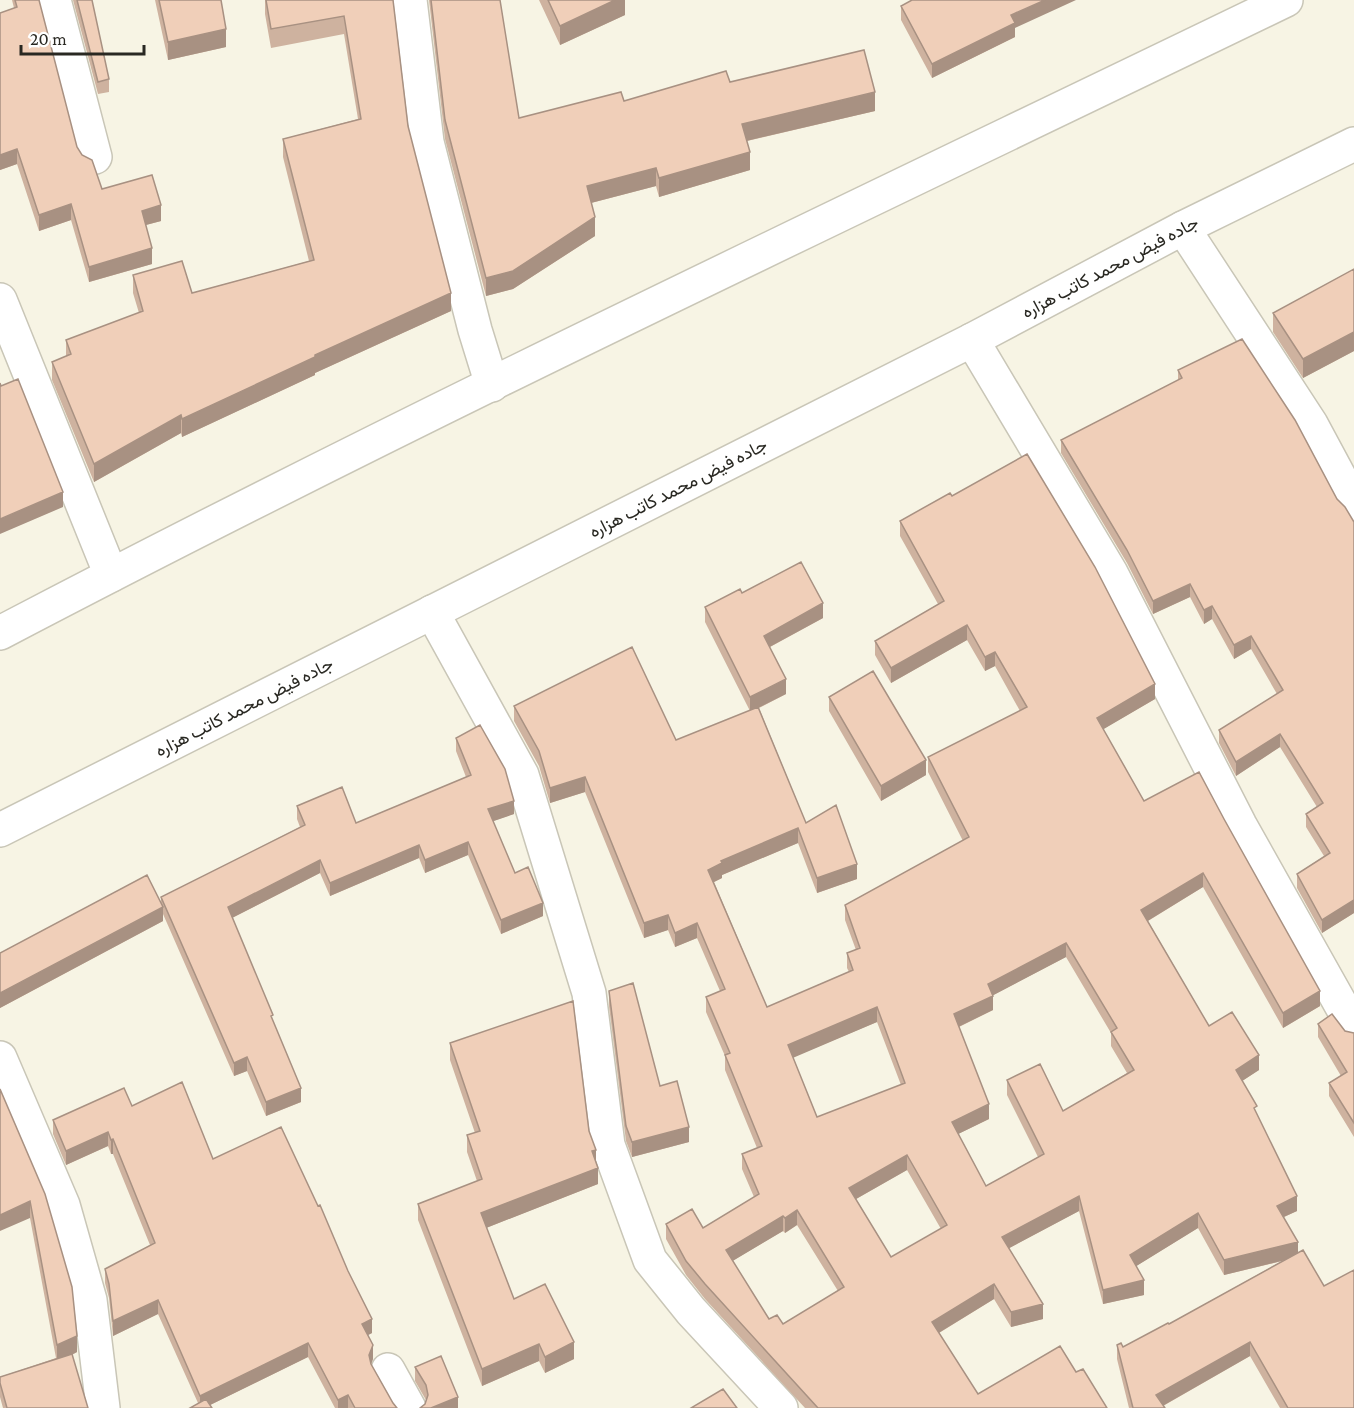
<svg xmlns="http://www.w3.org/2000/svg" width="1354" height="1408" font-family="'Crimson Pro',Vazirmatn,serif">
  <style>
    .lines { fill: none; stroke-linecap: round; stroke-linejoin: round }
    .street-casing { stroke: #c9c6b7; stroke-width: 36 }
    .primary-casing { stroke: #c9c6b7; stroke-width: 36 }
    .street { stroke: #fff; stroke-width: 33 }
    .primary { stroke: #fff; stroke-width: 33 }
    .wall { fill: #ceb29f; fill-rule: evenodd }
    .shaded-wall { fill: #a89182 }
    .building { fill: #f0cfb9; stroke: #a89182; stroke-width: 1.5; fill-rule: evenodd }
    .labels { text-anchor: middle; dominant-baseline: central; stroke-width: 5; stroke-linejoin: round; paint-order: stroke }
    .street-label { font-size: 18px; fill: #292822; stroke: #fff }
  </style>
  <rect width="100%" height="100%" fill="#f7f4e4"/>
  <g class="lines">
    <g class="street-casing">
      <path id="street" d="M54,0L95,157
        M410,0L427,142L475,330L492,385
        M1183,228L1311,424L1354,504
        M0,300L111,575
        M972,340L1111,573L1240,825L1354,1028
        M432,612L522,775L589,993L608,1145L650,1260L691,1311L781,1408
        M0,1058L63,1205L90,1300L103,1408
        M388,1370L409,1408"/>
    </g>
    <g class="primary-casing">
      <path id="primary" d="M0,633C423,411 856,208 1286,0
        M0,830L972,340L1183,228L1354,144"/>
    </g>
    <use href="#street" class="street"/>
    <use href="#primary" class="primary"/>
  </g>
  <path class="wall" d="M12,0H39L77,147L102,189L161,221L146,225L152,264L89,282L71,220L39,231L17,164L0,170V13L14,8Z
    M73,0H92L109,79V92L98,94Z
    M155,0H221L226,47L168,60Z
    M265,0H393L408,126L451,311L315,373V375L182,437L181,433L94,482L52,380V362L66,356V340L139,313L133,293V275L192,293L309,261L283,157V139L358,119L344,34L271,48L265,14Z
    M429,0H500L519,118L624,101L730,82L875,111L747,141L750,170L659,197L656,186L591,203L595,236L513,289L486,296L445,139Z
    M539,0H625V15L560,45Z
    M901,6L1015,28V37L932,78L901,20Z
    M1354,269V351L1303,378L1273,332V313Z
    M1178,370L1337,499L1354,522V913L1322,933L1297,888V874L1324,856L1306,827V814L1317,807L1280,747L1236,776L1219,743V730L1277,694L1251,649L1234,659L1212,619L1204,624L1190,597L1153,614L1127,563L1061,453V440L1178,380Z
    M952,496L1155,699L1103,729L1144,801L1320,1006L1283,1028L1203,887L1148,921L1209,1026L1259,1070L1242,1081L1297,1211L1284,1217L1298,1252L1354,1408H1280L1250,1356L1163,1406L1165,1408H1129L1117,1359V1345L1123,1347L1169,1324L1282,1261L1224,1275L1198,1228L1136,1266L1144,1295L1103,1304L1079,1211L1009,1248L1043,1319L1011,1327L994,1299L939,1333L978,1394L1076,1372L1107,1408H805L705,1299L686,1275L666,1239V1224L703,1228L754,1197L742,1169V1154L757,1148L725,1070V1056L706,1012V997L720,991L697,938L675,947L668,930L644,938L585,792L550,803L539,766L514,721V706L676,740L750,711L705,622V607L742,593L823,618L770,647L786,694L759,708L806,823L857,879L817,893L798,843L722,875V878L714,882L767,1007L849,972L847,968V953L856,950L845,920V905L963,841L928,772V757L1020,711L995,666L985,671L967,640L891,683L875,655V641L938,604L900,536V521ZM1066,957L1111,1033V1046L1127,1073L1063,1111L1007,1080V1095L1038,1157L986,1186L958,1134L989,1119L959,1027L993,1010V995ZM877,1022L901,1085L817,1117L793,1057ZM907,1170L941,1229L891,1257L856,1199ZM797,1225L838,1291L783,1324L769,1319L732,1261L783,1231L785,1233Z
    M829,697L926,775L881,801L829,711Z
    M456,738L514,814L493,821L515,873L543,916L501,934L468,855L425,873L419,858L330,896L320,873L232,918L273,1022L301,1102L266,1116L247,1071L234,1076L163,914V921L0,1008V953L161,903V897L300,827L297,819V806L356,823L466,777L456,751Z
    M609,991L660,1086L689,1142L632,1157L626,1141L609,1006Z
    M1318,1024L1354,1033V1137L1329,1096V1083L1341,1076L1318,1037Z
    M450,1043L589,1131L596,1161L598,1184L486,1228L514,1299L574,1359L545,1373L539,1361L482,1386L418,1220V1204L477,1181L467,1152V1135L475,1133L450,1060Z
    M0,1089L77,1352L72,1355L88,1408H3L0,1397V1377L56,1358L30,1218Z
    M132,1106L213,1159L372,1333L368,1335L373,1359L371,1364L393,1403L397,1408H335L308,1357L210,1405L198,1403L158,1314L113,1336L109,1298L105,1283V1269L150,1245L113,1154H111L108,1146L66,1165L53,1134V1120Z
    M415,1367L458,1408L425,1404L426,1400L415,1381Z"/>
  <path class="shaded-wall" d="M615,0H625V15L560,45V26Z
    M1045,0H1076L1015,28V37L932,78V64L1011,15Z
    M226,29V47L168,60V42Z
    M875,92V111L742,142V124Z
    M17,149V164L0,170V155Z
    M750,152V170L659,197V178Z
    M656,168V186L587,204V186Z
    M71,204V220L39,231V215Z
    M161,205V221L142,226V211Z
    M595,217V236L513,289L486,296V278Z
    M152,248V264L89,282V267Z
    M451,293V311L315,373V375L182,437V419L315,355Z
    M1354,332V351L1303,378V359Z
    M181,415V433L94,482V464Z
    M63,492V507L0,534V519Z
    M1190,584V597L1153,614V601Z
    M823,603V618L764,650V636Z
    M1212,606V619L1204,624V610Z
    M967,625V640L891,683V668Z
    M1251,636V649L1234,659V645Z
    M995,652V666L985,671V657Z
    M786,679V694L750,712V697Z
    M1155,684V699L1097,733V718Z
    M1280,734V747L1236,776V762Z
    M926,760V775L881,801V786Z
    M585,777V792L550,803V788Z
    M514,801V814L488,823V809Z
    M798,828V843L722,875V878L708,885V870L721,861Z
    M468,842V855L425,873V860Z
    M419,845V858L330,896V883Z
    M320,860V873L228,920V907Z
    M857,864V879L817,893V878Z
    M1203,873V887L1141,925V910Z
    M1354,900V913L1322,933V920Z
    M543,903V916L501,934V920Z
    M163,907V921L0,1008V993Z
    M668,915V930L644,938V923Z
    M697,923V938L675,947V933Z
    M1066,943V957L988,998V984Z
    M1320,991V1006L1283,1028V1013Z
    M993,996V1010L954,1029V1014Z
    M877,1007V1022L788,1060V1045Z
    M1259,1055V1070L1236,1085V1070Z
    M247,1057V1071L234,1076V1063Z
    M301,1088V1102L266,1116V1102Z
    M989,1104V1119L952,1137V1122Z
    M689,1127V1142L632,1157V1142Z
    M108,1132V1146L66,1165V1151Z
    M113,1139V1154H111V1140Z
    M596,1150V1167L592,1151Z
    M907,1155V1170L849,1203V1188Z
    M598,1168V1184L481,1230V1213Z
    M1079,1196V1211L1002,1252V1237Z
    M1297,1196V1211L1277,1220V1206Z
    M30,1201V1218L0,1231V1215Z
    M797,1210V1225L785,1233V1218Z
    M1198,1213V1228L1130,1270V1255Z
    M783,1216V1231L726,1265V1250Z
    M1298,1242V1257L1224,1275V1260Z
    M1144,1280V1295L1103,1304V1290Z
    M994,1284V1299L932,1337V1322Z
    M158,1300V1314L113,1336V1321Z
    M1043,1304V1319L1011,1327V1312Z
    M372,1319V1333L362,1338V1324Z
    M77,1336V1352L57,1362V1345Z
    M574,1342V1359L545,1373V1357Z
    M1250,1342V1356L1159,1408L1156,1395Z
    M308,1343V1357L204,1408H200V1396Z
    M539,1344V1361L482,1386V1369Z
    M373,1345V1359L369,1369V1355Z
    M348,1395V1408H338V1400Z
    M458,1397V1408H431Z"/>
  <path class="building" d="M15,0H39L77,147L82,155L92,160L102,189L152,175L161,205L142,211L152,248L89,267L71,204L39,215L17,149L0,155V13L17,7Z
    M77,0H92L109,79L98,82Z
    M159,0H221L226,29L168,42Z
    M266,0H393L408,126L451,293L315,355V357L182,419L181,415L94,464L52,362L71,354L66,340L143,311L133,275L182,261L192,293L314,260L283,139L361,119L344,16L271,29Z
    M431,0H500L519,118L621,92L624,101L726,71L730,82L864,50L875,92L742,124L750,152L659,178L656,168L587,186L595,217L513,271L486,278L445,120Z
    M548,0H615L560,26Z
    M912,0H1045L1011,15L1015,23L932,64L901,6Z
    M1354,269V332L1303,359L1273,313Z
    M1242,339L1295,420L1337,499L1345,507L1354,522V900L1322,920L1297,874L1330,853L1306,814L1323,803L1280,734L1236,762L1219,730L1283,690L1251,636L1234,645L1212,606L1204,610L1190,584L1153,601L1127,550L1061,440L1182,378L1178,370Z
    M18,379L63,492L0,519V383L1,386Z
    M1027,454L1095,567L1155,684L1097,718L1144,801L1199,772L1224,819L1320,991L1283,1013L1203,873L1141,910L1209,1026L1232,1012L1259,1055L1236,1070L1257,1106L1254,1108L1297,1196L1277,1206L1298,1242L1224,1260L1198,1213L1130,1255L1144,1280L1103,1290L1079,1196L1002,1237L1043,1304L1011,1312L994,1284L932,1322L978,1394L1060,1346L1076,1372L1083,1369L1107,1408H818L705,1284L686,1261L666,1224L692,1209L703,1228L759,1194L742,1154L762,1146L725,1055L730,1053L706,997L725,989L697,923L675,933L668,915L644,923L585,777L550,788L539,751L514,706L632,647L676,740L758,707L806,823L836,805L857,864L817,878L798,828L721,861L722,863L708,870L767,1007L853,970L847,953L860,948L845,905L969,837L928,757L1027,707L995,652L985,657L967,625L891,668L875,641L944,601L900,521L950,493L952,496ZM1066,943L1117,1028L1111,1032L1134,1070L1063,1111L1040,1064L1007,1080L1044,1154L986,1186L952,1122L989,1104L954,1014L993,996L988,984ZM877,1007L905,1083L817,1117L788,1045ZM907,1155L947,1225L891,1257L849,1188ZM797,1210L844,1287L783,1324L777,1315L769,1319L726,1250L783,1216L785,1218Z
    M801,562L823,603L764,636L786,679L750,697L705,607L740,589L742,593Z
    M873,671L926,760L881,786L829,697Z
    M480,725L505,769L514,801L488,809L515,873L528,867L543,903L501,920L468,842L425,860L419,845L330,883L320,860L228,907L273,1015L271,1016L301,1088L266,1102L247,1057L234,1063L161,897L305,825L297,806L342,787L356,823L471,775L456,738Z
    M147,875L163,907L0,993V953Z
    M633,983L660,1086L677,1081L689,1127L632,1142L626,1126L609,991Z
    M573,1001L589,1131L596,1150L592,1151L598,1168L481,1213L514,1299L545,1284L574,1342L545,1357L539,1344L482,1369L418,1204L482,1179L467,1135L480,1131L450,1043Z
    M1332,1014L1345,1031L1354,1033V1123L1329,1083L1347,1072L1318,1024Z
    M182,1082L213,1159L281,1127L318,1206L320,1205L348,1271L372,1319L362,1324L373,1345L369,1355L371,1364L393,1403L397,1408H355L348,1395L338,1400L308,1343L200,1396L158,1300L113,1321L109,1284L105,1269L155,1243L113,1139L111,1140L108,1132L66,1151L53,1120L124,1088L132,1106Z
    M0,1089L45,1194L72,1287L77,1336L57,1345L30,1201L0,1215Z
    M1303,1250L1324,1286L1354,1270V1408H1288L1250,1342L1156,1395L1165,1408H1133L1117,1345L1121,1343L1123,1347L1168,1323L1169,1324Z
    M72,1354L88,1408H7L0,1383V1377Z
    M441,1356L458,1397L431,1408H420L425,1404L428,1395L426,1385L415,1367Z
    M723,1389L737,1408H691Z
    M206,1399L212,1408H190Z"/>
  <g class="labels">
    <g class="street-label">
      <text transform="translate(1110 267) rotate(-28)">جاده فیض محمد کاتب هزاره</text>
      <text transform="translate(678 488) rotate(-27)">جاده فیض محمد کاتب هزاره</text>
      <text transform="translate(244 707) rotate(-27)">جاده فیض محمد کاتب هزاره</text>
    </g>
  </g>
  <path d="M21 45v9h123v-9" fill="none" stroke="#292822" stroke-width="3"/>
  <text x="30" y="45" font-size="18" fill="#292822" stroke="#ffffff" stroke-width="4.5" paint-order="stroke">20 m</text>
</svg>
